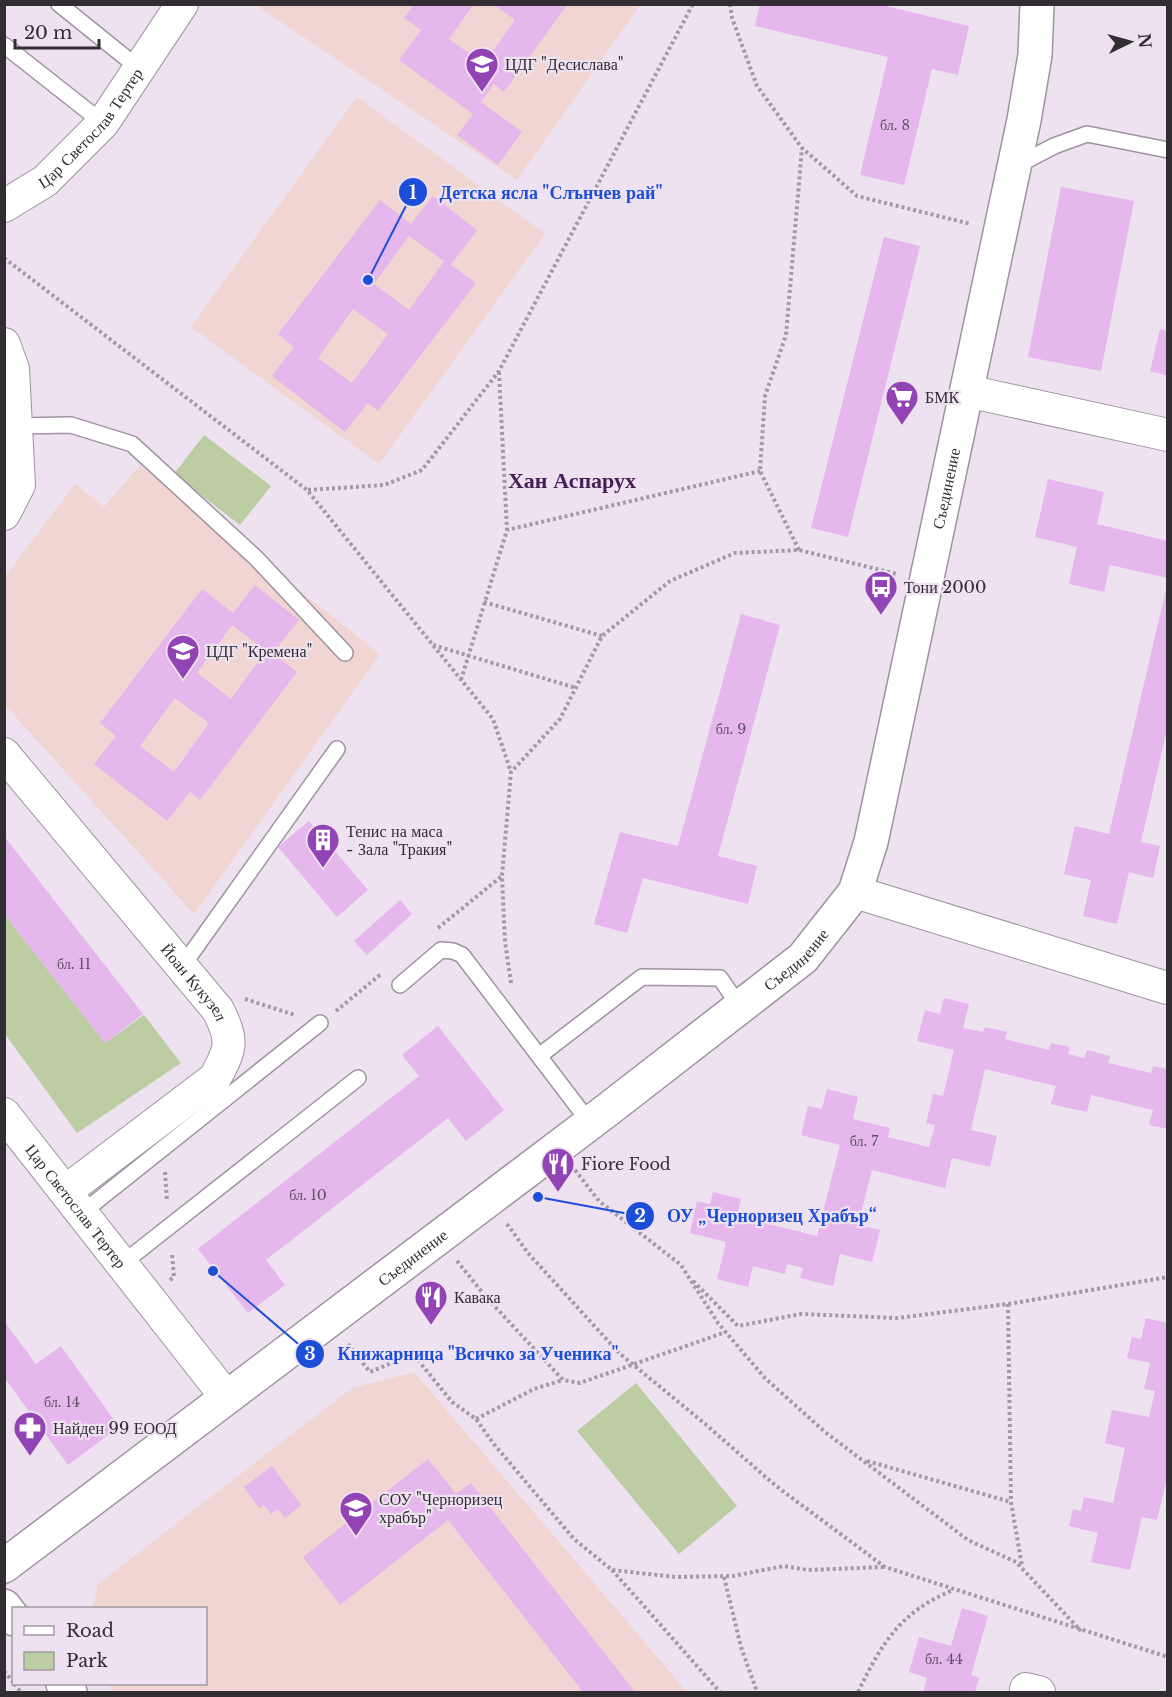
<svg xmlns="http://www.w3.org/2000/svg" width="1172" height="1697" font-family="'Libre Baskerville',serif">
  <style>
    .education { fill: #f0d5d2 }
    .green { fill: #bccda3 }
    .building { fill: #e5b7ed; fill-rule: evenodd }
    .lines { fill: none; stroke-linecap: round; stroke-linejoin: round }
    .lane-casing { stroke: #9f93a1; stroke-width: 18 }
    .street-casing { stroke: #9f93a1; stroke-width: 34 }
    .secondary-casing { stroke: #9f93a1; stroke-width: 36 }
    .path { stroke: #a39aa5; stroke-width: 4; stroke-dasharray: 3 3; stroke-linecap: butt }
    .lane { stroke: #fff; stroke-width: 15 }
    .street { stroke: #fff; stroke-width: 32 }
    .secondary { stroke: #fff; stroke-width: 33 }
    .labels { text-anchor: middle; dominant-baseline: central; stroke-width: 4.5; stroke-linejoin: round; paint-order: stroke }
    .number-label { font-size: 14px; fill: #5f5062 }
    .poi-label { font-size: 16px; fill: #322d33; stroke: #eee1f0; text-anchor: start }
    .street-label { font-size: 16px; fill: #322d33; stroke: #eee1f0 }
    .district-label { font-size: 22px; font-weight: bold; fill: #441e54; stroke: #eee1f0 }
    .leader { fill: none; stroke: #1d4ed8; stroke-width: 2 }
    .callout-dot { fill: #1d4ed8; stroke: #eee1f0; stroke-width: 2 }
    .mark-label { font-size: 18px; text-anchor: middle; font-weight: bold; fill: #fff }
    .callout-label { font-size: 18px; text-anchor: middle; font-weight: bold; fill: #1d4ed8; stroke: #eee1f0; stroke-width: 4.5; stroke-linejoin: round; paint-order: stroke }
  </style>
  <rect width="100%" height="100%" fill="#eee1f0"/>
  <path class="education" d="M254,4L640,5L517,180Z
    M357,97L545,234L379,464L191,327Z
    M140,465L380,654L194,914L5,705L4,578L75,484L104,507Z
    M414,1372L687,1692H115L108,1684H206V1608H93L98,1584L352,1388Z"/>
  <path class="green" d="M204,435L271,486L240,525L174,474Z
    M4,914L105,1043L144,1015L181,1063L77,1133L5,1034Z
    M636,1383L737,1506L679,1554L577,1431Z"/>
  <path class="building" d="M414,4H474L449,39L484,64L515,20L493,4H568L504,92L494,84L481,102L522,132L498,165L457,135L473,114L399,60L421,30L404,18Z
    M760,4H877L969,26L958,75L932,69L904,185L860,175L888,57L755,26Z
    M1061,187L1134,201L1101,371L1028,357Z
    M433,196L477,230L451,265L476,283L378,411L368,403L345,432L272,376L294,347L278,334L380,200L411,224ZM409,236L444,261L409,310L374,284ZM353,309L388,334L352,383L318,358Z
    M884,237L920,246L848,537L811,528Z
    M1160,329L1168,331V376L1150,371Z
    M1048,479L1104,492L1097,524L1168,541V578L1110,565L1104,592L1069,584L1077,547L1035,537Z
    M255,585L299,620L273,653L297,672L200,800L190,792L167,821L94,764L116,736L100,723L202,589L233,613ZM232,625L266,651L231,699L197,673ZM175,698L209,723L174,772L140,746Z
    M1167,585L1168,725L1141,842L1160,846L1153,878L1129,872L1117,924L1083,916L1091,880L1064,874L1075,826L1109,834Z
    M741,614L780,625L718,856L757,866L748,904L643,878L627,933L594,924L620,832L678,846Z
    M309,821L368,890L337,917L278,847Z
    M4,836L143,1014L105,1043L4,914Z
    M400,900L412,914L367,955L354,941Z
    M944,998L969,1004L963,1028L983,1032L985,1027L1007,1032L1005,1039L1049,1050L1051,1043L1070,1047L1068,1054L1084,1058L1087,1050L1110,1056L1108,1063L1151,1073L1153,1066L1168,1069V1129L1149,1125L1153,1110L1091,1095L1087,1112L1051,1104L1056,1086L985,1069L971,1130L997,1136L990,1167L952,1158L945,1188L872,1170L858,1225L880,1230L872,1262L840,1254L833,1286L800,1278L803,1268L787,1264L785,1274L753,1266L748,1287L717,1279L726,1242L690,1233L697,1201L710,1204L713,1192L741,1199L737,1216L817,1236L840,1145L801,1135L808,1106L822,1109L827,1089L858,1097L853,1119L890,1128L888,1137L929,1147L935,1125L926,1123L933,1094L943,1096L954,1050L917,1041L925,1010L940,1014Z
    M438,1026L504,1110L466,1141L448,1118L266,1260L285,1285L248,1313L198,1249L419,1076L402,1055Z
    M1146,1318L1168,1323V1474L1157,1520L1142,1517L1130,1570L1091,1562L1098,1533L1069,1526L1073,1509L1081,1511L1084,1497L1113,1503L1125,1448L1105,1443L1112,1410L1149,1417L1155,1391L1144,1389L1150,1363L1127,1358L1132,1337L1141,1339Z
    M4,1321L36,1364L61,1346L119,1427L68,1465L4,1377Z
    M428,1459L456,1494L471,1483L635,1692H583L448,1520L340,1605L303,1557Z
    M272,1466L301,1505L285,1518L278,1509L271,1514L264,1505L259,1508L244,1487Z
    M962,1608L988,1616L971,1675L979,1678L975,1692H923L927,1678L909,1672L919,1637L951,1646Z"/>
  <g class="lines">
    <g class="lane-casing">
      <path id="lane" d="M59,4L141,70
        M4,45L103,123
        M1014,167L1054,146L1087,134L1168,150
        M15,426L71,425L132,444L256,558L345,653
        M181,968L337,749
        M400,985L441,950L453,951L462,955L590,1123
        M539,1056L642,977L720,978L740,1007
        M83,1212L320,1023
        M123,1263L358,1078"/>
    </g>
    <g class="street-casing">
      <g id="street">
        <path id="s1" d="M4,206L45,181L103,123L182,4"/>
        <path d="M4,344L13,369L19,485L4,514"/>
        <path d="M967,391L1168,435"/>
        <path id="s2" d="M4,754L218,1010C234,1042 231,1048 215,1078L66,1191"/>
        <path d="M855,892L1167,988"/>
        <path id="s3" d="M4,1114L227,1398"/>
        <path d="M1026,1689L1039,1692"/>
      </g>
    </g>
    <g class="secondary-casing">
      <g id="secondary">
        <path id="s4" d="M4,1566L606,1111L803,958L855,892L871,842L1024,120L1035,55L1037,4"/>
        <path d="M4,1606L14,1619"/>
        <path d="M63,1684L70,1692"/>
      </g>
    </g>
    <path class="path" d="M730,4L732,18L757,86L802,148L857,196L971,224
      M4,258L307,490L493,719L511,772
      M499,372L507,530
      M308,490L384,485L422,470L499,371L693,4
      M799,550L760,471L765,396L786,335L802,148
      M484,602L602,636
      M433,645L576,688
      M461,680L507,530L760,471
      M438,928L502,876
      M511,983L505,942L502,876L511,772L560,719L602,636L670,581L735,553L799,550L897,574
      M245,999L295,1015
      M336,1011L381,974
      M575,1170L599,1201L681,1265L718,1323L765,1378L825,1432L968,1540L1016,1562L1081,1631
      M165,1172L167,1201
      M507,1224L528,1253L619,1353L704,1423L776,1486L885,1567L1168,1657
      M457,1261L486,1297L563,1380L580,1383L726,1332
      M170,1280L174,1277L172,1253
      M693,1281L738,1326L801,1314L898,1318L1008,1304L1168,1277
      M1008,1304L1011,1502L1022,1566
      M348,1344L370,1372L413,1354L452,1402L476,1419L493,1443L574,1539L612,1570L676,1577L733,1576L784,1566L808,1570L884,1567
      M476,1419L534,1389L563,1380
      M867,1461L1011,1502
      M612,1570L720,1692
      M724,1577L741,1647L757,1692
      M4,1671L14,1683
      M14,1684L21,1692
      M858,1692C882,1643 900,1612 953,1590"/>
    <use href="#lane" class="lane"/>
    <use href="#street" class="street"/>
    <use href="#secondary" class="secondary"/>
  </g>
  <defs>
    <g id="school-pin" transform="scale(1.725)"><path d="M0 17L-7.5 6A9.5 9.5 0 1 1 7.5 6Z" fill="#9344b4" stroke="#eee1f0"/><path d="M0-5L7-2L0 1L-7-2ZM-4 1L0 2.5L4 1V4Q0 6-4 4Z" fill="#fff"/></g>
    <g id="supermarket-pin" transform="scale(1.725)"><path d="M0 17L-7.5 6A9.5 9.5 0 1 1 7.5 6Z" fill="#9344b4" stroke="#eee1f0"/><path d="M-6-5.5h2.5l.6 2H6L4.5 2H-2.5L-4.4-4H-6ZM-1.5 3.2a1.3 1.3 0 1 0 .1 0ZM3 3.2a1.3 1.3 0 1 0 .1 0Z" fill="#fff"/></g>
    <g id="bus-pin" transform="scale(1.725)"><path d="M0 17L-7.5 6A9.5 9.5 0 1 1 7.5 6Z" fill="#9344b4" stroke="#eee1f0"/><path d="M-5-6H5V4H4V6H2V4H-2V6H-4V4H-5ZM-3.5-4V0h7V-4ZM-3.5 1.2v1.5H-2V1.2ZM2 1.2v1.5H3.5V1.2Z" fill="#fff"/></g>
    <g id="building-pin" transform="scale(1.725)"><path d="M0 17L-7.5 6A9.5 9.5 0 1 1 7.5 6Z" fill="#9344b4" stroke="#eee1f0"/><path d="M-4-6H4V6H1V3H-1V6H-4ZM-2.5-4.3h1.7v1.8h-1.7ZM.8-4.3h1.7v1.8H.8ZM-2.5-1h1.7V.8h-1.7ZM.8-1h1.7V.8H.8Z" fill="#fff"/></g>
    <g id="restaurant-pin" transform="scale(1.725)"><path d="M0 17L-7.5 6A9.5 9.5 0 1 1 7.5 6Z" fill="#9344b4" stroke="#eee1f0"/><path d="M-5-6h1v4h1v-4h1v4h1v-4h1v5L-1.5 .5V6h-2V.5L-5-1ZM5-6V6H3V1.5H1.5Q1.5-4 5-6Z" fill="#fff"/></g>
    <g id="pharmacy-pin" transform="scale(1.725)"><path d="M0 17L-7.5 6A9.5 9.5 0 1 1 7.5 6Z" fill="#9344b4" stroke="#eee1f0"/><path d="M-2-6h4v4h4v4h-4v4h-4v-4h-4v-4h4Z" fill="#fff"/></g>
  </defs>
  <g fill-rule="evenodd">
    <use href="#school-pin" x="482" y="64"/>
    <use href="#supermarket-pin" x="902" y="397"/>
    <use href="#bus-pin" x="881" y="587"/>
    <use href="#school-pin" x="183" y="651"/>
    <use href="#building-pin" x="323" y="840"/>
    <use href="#restaurant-pin" x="558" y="1164"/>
    <use href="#restaurant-pin" x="431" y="1297"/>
    <use href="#pharmacy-pin" x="30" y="1428"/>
    <use href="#school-pin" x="356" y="1508"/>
  </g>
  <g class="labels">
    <g class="number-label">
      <text x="895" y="125">бл. 8</text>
      <text x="731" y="729">бл. 9</text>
      <text x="74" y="964">бл. 11</text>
      <text x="864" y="1141">бл. 7</text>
      <text x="308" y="1195">бл. 10</text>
      <text x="62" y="1402">бл. 14</text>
      <text x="944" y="1659">бл. 44</text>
    </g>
    <g class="poi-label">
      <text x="505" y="64">ЦДГ "Десислава"</text>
      <text x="925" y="397">БМК</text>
      <text x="904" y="587">Тони 2000</text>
      <text x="206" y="651">ЦДГ "Кремена"</text>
      <text x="346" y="831">Тенис на маса<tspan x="346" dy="18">- Зала "Тракия"</tspan></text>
      <text x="581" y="1164">Fiore Food</text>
      <text x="454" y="1297">Кавака</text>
      <text x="53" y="1428">Найден 99 ЕООД</text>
      <text x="379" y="1499">СОУ "Черноризец<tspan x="379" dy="18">храбър"</tspan></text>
    </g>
    <g class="street-label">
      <text stroke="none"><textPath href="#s1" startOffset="118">Цар Светослав Тертер</textPath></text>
      <text stroke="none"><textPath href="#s4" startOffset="1502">Съединение</textPath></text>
      <text stroke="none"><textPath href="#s4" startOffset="998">Съединение</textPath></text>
      <text stroke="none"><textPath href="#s2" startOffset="297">Йоан Кукузел</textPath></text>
      <text stroke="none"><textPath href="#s3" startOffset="117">Цар Светослав Тертер</textPath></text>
      <text stroke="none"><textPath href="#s4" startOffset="512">Съединение</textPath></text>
    </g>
    <g class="district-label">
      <text x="572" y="480">Хан Аспарух</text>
    </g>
  </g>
  <path class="leader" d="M368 280L413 192M538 1197L640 1216M213 1271L310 1354"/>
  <g class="callout-dot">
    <circle cx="368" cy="280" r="6"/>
    <circle cx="538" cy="1197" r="6"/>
    <circle cx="213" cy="1271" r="6"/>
    <circle cx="413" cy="192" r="15"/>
    <circle cx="640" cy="1216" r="15"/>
    <circle cx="310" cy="1354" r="15"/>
  </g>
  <g class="mark-label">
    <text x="413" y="199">1</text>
    <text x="640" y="1222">2</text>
    <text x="310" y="1360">3</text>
  </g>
  <g class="callout-label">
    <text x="551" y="199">Детска ясла "Слънчев рай"</text>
    <text x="772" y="1222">ОУ „Черноризец Храбър“</text>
    <text x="478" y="1360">Книжарница "Всичко за Ученика"</text>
  </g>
  <rect width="1172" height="1697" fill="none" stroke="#322d33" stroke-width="12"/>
  <rect x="12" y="1607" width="195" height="78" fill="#eee1f0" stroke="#a399a4" stroke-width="1.5"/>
  <rect x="24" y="1626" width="30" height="9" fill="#ffffff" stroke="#a399a4" stroke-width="1.5"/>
  <text x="66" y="1637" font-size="18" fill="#322d33">Road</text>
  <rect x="24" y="1652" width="30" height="18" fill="#bccda3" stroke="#a399a4" stroke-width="1.5"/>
  <text x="66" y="1667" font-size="18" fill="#322d33">Park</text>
  <g transform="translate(1130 42) rotate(85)" stroke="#eee1f0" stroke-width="4.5" paint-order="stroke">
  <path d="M0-4.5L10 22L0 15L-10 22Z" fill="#322d33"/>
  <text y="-9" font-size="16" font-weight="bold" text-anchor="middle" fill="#322d33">N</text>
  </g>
  <path d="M15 39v9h84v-9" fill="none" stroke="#322d33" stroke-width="3"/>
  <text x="24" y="39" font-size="18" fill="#322d33" stroke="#eee1f0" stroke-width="4.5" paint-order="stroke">20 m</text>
</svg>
